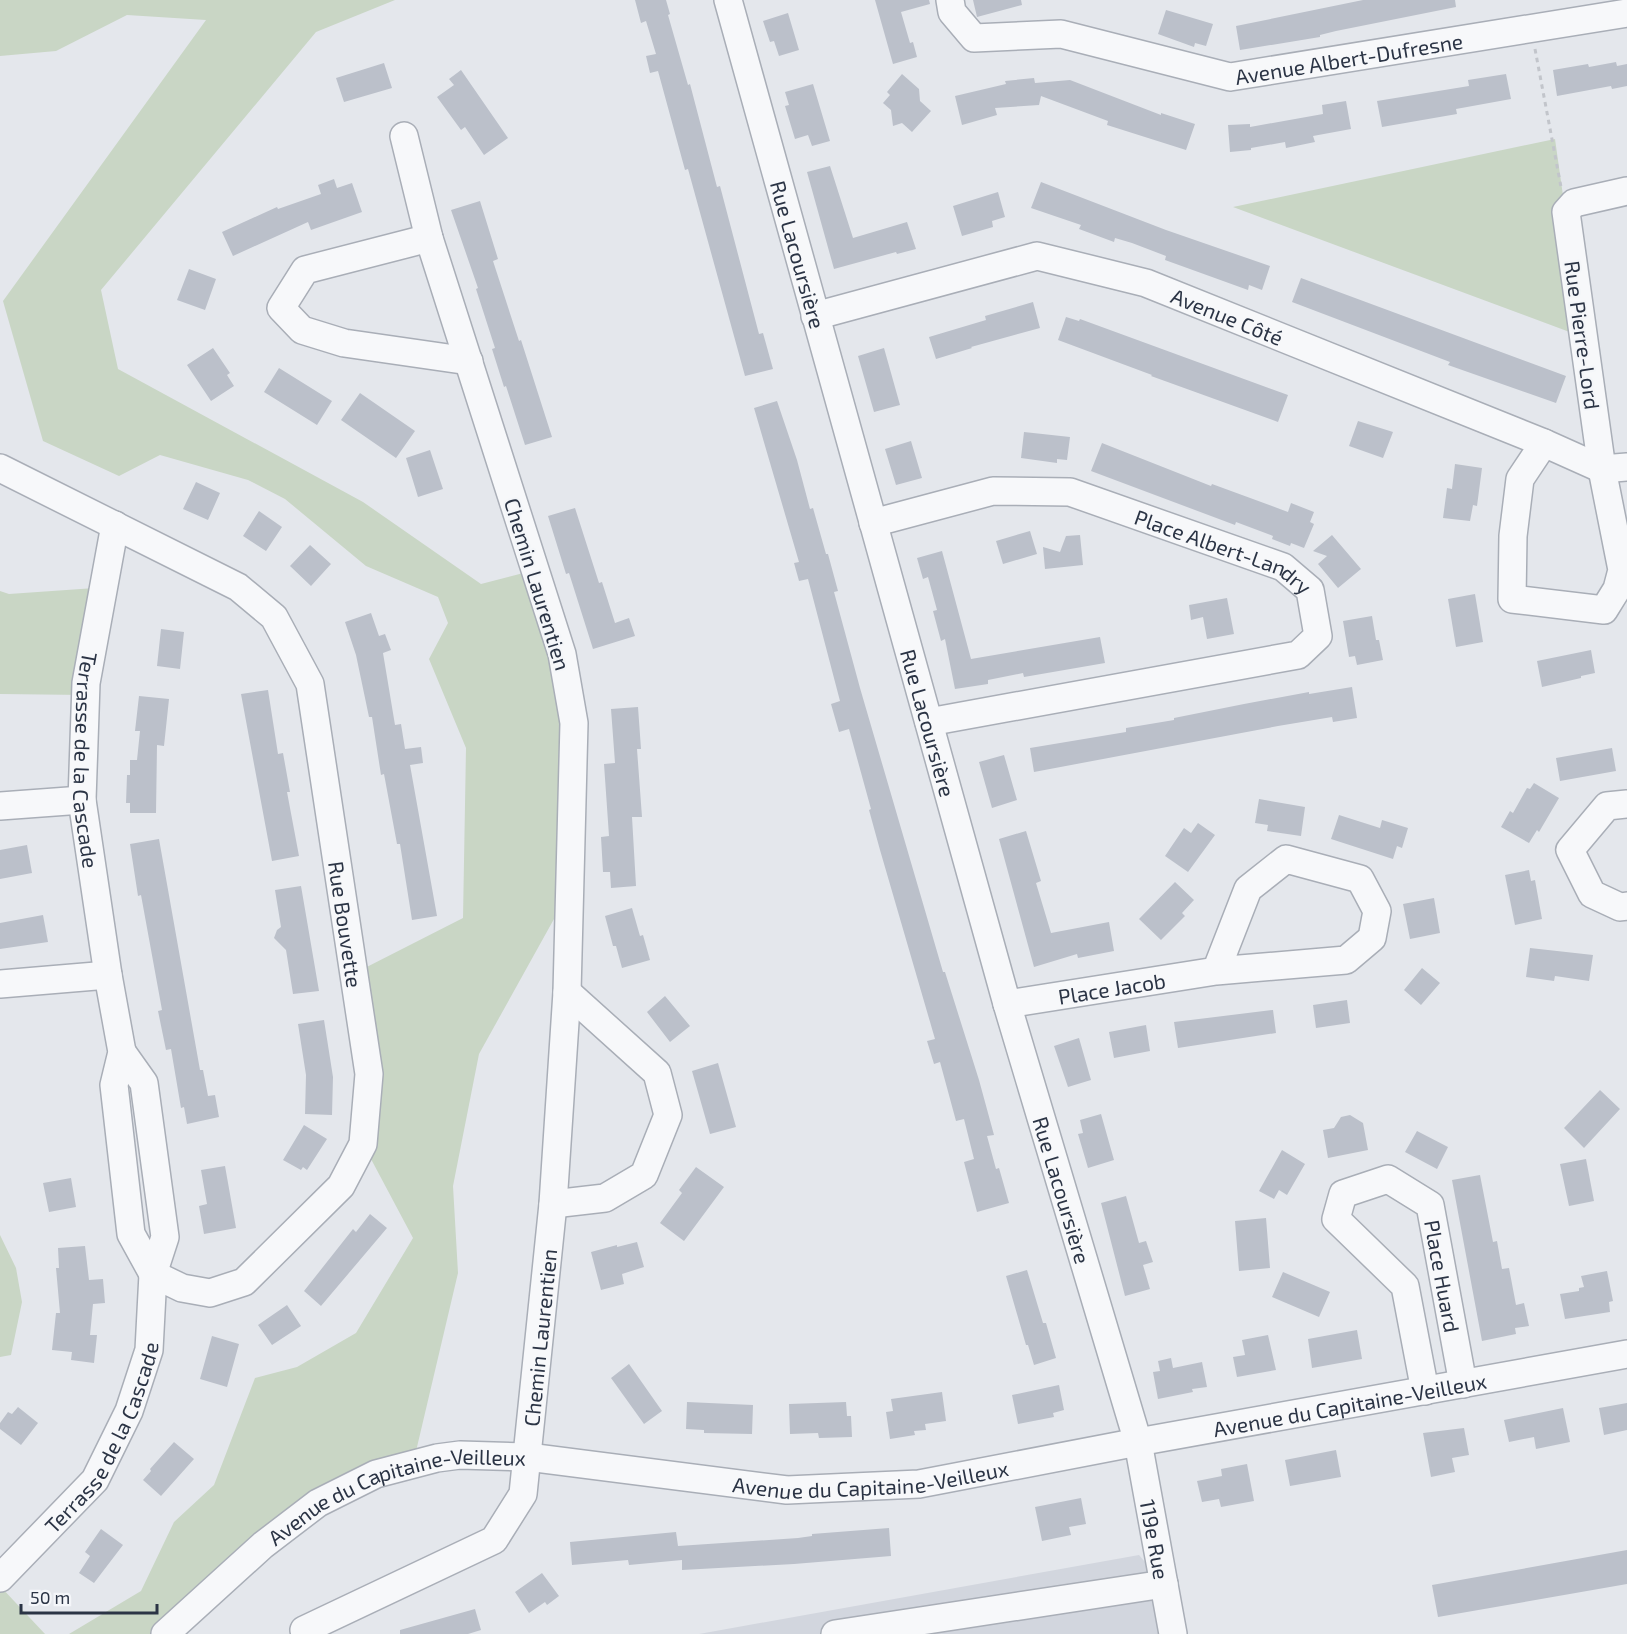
<svg xmlns="http://www.w3.org/2000/svg" width="1627" height="1634" font-family="'Exo 2',sans-serif">
  <style>
    .built { fill: #d2d6de }
    .green { fill: #c9d6c5 }
    .building { fill: #bbc0ca }
    .lines { fill: none; stroke-linecap: round; stroke-linejoin: round }
    .minor-casing { stroke: #a9aeb7; stroke-width: 30 }
    .path { stroke: #c2c5cb; stroke-width: 3; stroke-dasharray: 4.5 4.5; stroke-linecap: butt }
    .minor { stroke: #f7f8fa; stroke-width: 27 }
    .labels { text-anchor: middle; dominant-baseline: central; stroke-width: 4.5; stroke-linejoin: round; paint-order: stroke }
    .street-label { font-size: 21px; fill: #2b3445; stroke: #f4f6f9 }
  </style>
  <rect width="100%" height="100%" fill="#e4e7ec"/>
  <path class="built" d="M1139,1555L1164,1584L1172,1634H699Z"/>
  <path class="green" d="M0,0H395L316,32L101,290L118,369L363,502L481,584L535,570L562,654L569,892L479,1054L453,1186L458,1273L413,1464L376,1474L165,1634H69L141,1591L174,1522L214,1485L255,1378L297,1367L356,1333L413,1238L363,1144L353,974L463,918L466,748L429,659L448,623L438,597L366,566L285,499L248,480L160,455L119,476L43,441L3,301L206,20L127,15L56,51L0,56Z
    M1555,139L1583,337L1233,207Z
    M95,588L85,695L0,694V591L9,594Z
    M0,1235L16,1268L22,1302L11,1355L0,1357Z
    M0,1586L45,1634H0Z"/>
  <path class="building" d="M635,0H666L670,14L668,15L688,85L690,84L717,187L720,186L759,334L763,333L773,369L745,376L688,169L685,170L658,71L650,73L646,56L656,54L646,21L641,23Z
    M875,0H929L930,4L901,12L910,43L913,42L917,57L893,64Z
    M973,0H1021L1022,5L977,17Z
    M1363,0H1455L1456,7L1336,31L1320,35V37L1240,50L1236,26Z
    M1166,10L1213,24L1206,46L1195,43L1194,47L1158,34Z
    M788,13L799,50L779,56L774,41L770,42L763,21Z
    M1616,62L1617,66L1627,64V86L1612,89L1611,86L1557,96L1553,70L1588,64L1589,67Z
    M384,63L392,88L344,102L336,78Z
    M461,70L508,138L484,155L465,127L461,130L437,97L454,85L449,79Z
    M902,74L919,89L920,101L931,111L912,132L902,123L893,126L891,110L883,103L890,95L887,92Z
    M1506,74L1511,99L1456,109L1457,114L1382,127L1377,101L1469,86L1468,80Z
    M1034,78L1035,83L1070,80L1161,115V113L1195,124L1186,150L1107,125L1108,121L1041,96L1039,105L995,108L997,115L962,125L955,96L1006,84L1005,81Z
    M813,84L830,141L812,146L808,135L795,139L785,106L789,105L785,92Z
    M1346,101L1351,129L1313,136L1315,142L1286,148L1285,142L1251,148V150L1230,152L1228,125L1250,124V127L1323,114L1322,105Z
    M830,166L853,238L907,222L916,249L897,254L896,252L834,269L807,172Z
    M334,179L337,188L352,183L362,212L311,230L308,222L233,256L222,232L277,207L278,209L321,194L318,185Z
    M1041,182L1166,230L1270,266L1262,290L1249,285L1248,290L1165,260L1166,256L1132,243L1115,238L1114,242L1079,229L1081,225L1031,208Z
    M998,192L1005,217L992,221L993,227L962,236L953,206Z
    M480,201L498,259L493,261L519,341L521,340L552,437L525,445L506,386L504,387L492,349L495,348L476,289L478,288L451,210Z
    M189,269L216,279L205,310L177,300Z
    M1301,278L1566,376L1556,403L1448,365L1450,362L1292,302Z
    M1033,302L1040,328L971,347L972,348L936,359L929,337L986,320L985,316Z
    M1066,317L1079,321L1080,319L1288,395L1278,422L1151,376L1152,375L1058,340Z
    M213,348L230,373L227,375L234,386L211,401L187,365Z
    M884,348L900,405L874,412L858,356Z
    M279,368L332,401L317,425L264,392Z
    M360,393L415,431L396,458L341,420Z
    M777,401L797,460L810,509L813,508L826,554H828L838,591L834,592L860,688L943,972H945L979,1080L994,1135L987,1136L996,1169L999,1168L1009,1203L977,1212L964,1162L974,1159L964,1119L956,1121L940,1062L934,1064L927,1041L935,1039L880,850L869,810L871,809L849,729L839,732L831,704L840,701L808,579L799,581L794,563L799,562L754,408Z
    M1358,421L1393,432L1383,458L1349,446Z
    M1024,432L1070,437L1067,460L1057,459V463L1021,458Z
    M911,441L922,478L896,485L885,449Z
    M1102,443L1211,486L1212,484L1288,512L1291,503L1314,512L1310,522L1314,524L1304,548L1291,543L1290,546L1272,539L1273,536L1236,522L1235,525L1091,471Z
    M430,450L443,489L418,497L406,458Z
    M1455,464L1482,468L1477,506L1473,505L1470,521L1443,518L1447,488L1452,489Z
    M196,482L220,493L208,520L183,509Z
    M575,508L599,583L602,582L615,623L629,618L635,636L593,649L569,573L566,574L548,516Z
    M259,511L282,527L266,551L243,536Z
    M1030,531L1037,554L1003,564L996,541Z
    M1080,535L1083,565L1045,569L1043,547L1060,552L1066,536Z
    M1332,535L1361,569L1338,588L1318,564L1327,556L1313,551Z
    M310,545L331,564L311,586L290,566Z
    M942,551L971,659L1100,637L1105,663L1024,677L1023,673L988,680V684L955,689L945,639L941,641L933,611L937,610L928,577L923,579L917,558Z
    M1475,594L1483,642L1456,647L1448,599Z
    M1227,598L1234,634L1207,639L1203,617L1191,620L1189,605Z
    M371,613L379,636L385,634L391,650L383,653L395,725L401,724L405,749L421,747L423,763L410,765L437,916L412,920L400,844H397L384,774L381,775L372,717H369L356,655L345,622Z
    M1372,616L1376,640H1379L1383,660L1357,665L1355,656L1349,657L1343,621Z
    M161,629L184,632L180,669L157,666Z
    M1591,650L1595,673L1581,676V678L1542,687L1537,661Z
    M1352,687L1357,718L1333,722L1332,717L1278,726L1034,772L1030,748L1126,732V728L1174,720V718L1244,704L1309,692V694Z
    M268,690L278,754L283,753L290,792H287L299,856L272,861L241,694Z
    M139,696L169,699L164,746L157,745L156,813H130V803H126L127,775H130V760H137L140,731H135Z
    M638,707L641,749H637L642,817H632L636,886L611,888L610,872H603L601,837L609,836L604,764L615,763L611,709Z
    M1612,748L1616,771L1560,781L1556,758Z
    M1004,755L1017,800L992,808L979,762Z
    M1534,783L1559,798L1539,832L1537,830L1529,843L1501,827L1510,811L1513,813L1527,788L1530,789Z
    M1259,799L1305,807L1301,836L1267,831L1268,825L1255,823Z
    M1339,815L1380,828L1382,820L1408,828L1402,848L1397,846L1393,859L1331,839Z
    M1198,823L1215,835L1188,872L1165,856L1184,828L1191,833Z
    M1026,831L1041,881L1036,883L1051,933L1109,922L1114,951L1078,958L1077,954L1034,967L999,839Z
    M159,839L200,1070H203L208,1096L215,1095L219,1117L187,1124L184,1107L181,1108L171,1049L166,1050L158,1011L162,1010L141,895L138,896L130,844Z
    M27,845L32,873L0,879V850Z
    M1529,870L1531,881L1535,880L1542,919L1515,925L1505,875Z
    M1175,882L1194,900L1182,913L1185,916L1161,940L1139,919Z
    M301,886L319,991L293,994L286,950L274,938L277,930L281,927L275,890Z
    M1434,898L1440,933L1410,939L1403,904Z
    M632,908L640,936L643,935L650,960L622,968L616,946H613L605,916Z
    M43,915L48,942L0,949V923Z
    M1530,948L1593,955L1589,981L1555,976L1554,981L1526,977Z
    M1422,968L1440,983L1421,1005L1404,990Z
    M665,996L690,1026L670,1042L647,1012Z
    M1347,1000L1350,1023L1316,1028L1313,1005Z
    M1273,1010L1276,1033L1178,1048L1174,1022Z
    M324,1020L333,1077L332,1115L305,1114L306,1075L298,1024Z
    M1146,1025L1150,1051L1114,1058L1109,1032Z
    M1079,1038L1091,1080L1068,1087L1054,1046Z
    M718,1063L736,1127L710,1134L692,1071Z
    M1600,1090L1620,1109L1584,1148L1564,1128Z
    M1101,1114L1114,1160L1088,1168L1078,1134L1083,1133L1080,1120Z
    M1350,1115L1363,1123L1368,1150L1328,1158L1323,1130L1334,1128L1341,1117Z
    M304,1125L327,1139L307,1170L303,1167L301,1170L283,1160Z
    M1417,1131L1448,1147L1437,1169L1405,1152Z
    M1282,1150L1305,1164L1287,1195L1279,1190L1274,1199L1259,1191Z
    M1586,1159L1594,1201L1569,1206L1560,1164Z
    M225,1166L236,1228L204,1234L199,1206L207,1204L201,1170Z
    M696,1167L724,1187L684,1241L660,1223L682,1193L679,1190Z
    M1480,1175L1493,1242L1497,1241L1502,1269L1509,1268L1516,1305L1524,1303L1529,1326L1515,1328L1516,1334L1482,1341L1452,1180Z
    M71,1178L76,1207L49,1212L43,1183Z
    M1126,1196L1139,1243L1146,1241L1153,1262L1143,1265L1150,1289L1125,1296L1101,1203Z
    M370,1214L387,1228L321,1306L304,1291L353,1229L356,1232Z
    M1266,1218L1270,1268L1239,1271L1235,1221Z
    M637,1242L644,1267L622,1274L624,1284L601,1290L591,1252L617,1245V1247Z
    M85,1246L89,1280L103,1279L105,1303L93,1304L90,1335H97L94,1363L71,1360L72,1352L52,1350L56,1313H60L56,1268H59L58,1248Z
    M1027,1270L1043,1323H1046L1056,1358L1034,1365L1028,1345H1026L1006,1276Z
    M1607,1271L1613,1301L1609,1302L1610,1312L1565,1319L1560,1294L1579,1291V1288L1584,1287L1581,1276Z
    M1283,1272L1330,1292L1319,1317L1272,1297Z
    M287,1305L301,1326L272,1345L258,1325Z
    M1357,1330L1362,1359L1312,1368L1308,1339Z
    M1268,1335L1276,1370L1237,1377L1233,1357L1245,1355L1242,1340Z
    M212,1336L239,1344L227,1387L200,1379Z
    M1171,1358L1173,1368L1202,1362L1207,1387L1192,1389L1193,1392L1158,1399L1153,1372L1160,1371L1158,1361Z
    M629,1364L662,1411L644,1424L611,1378Z
    M1059,1385L1064,1410L1053,1413L1054,1417L1018,1424L1012,1395Z
    M942,1392L946,1421L925,1424L926,1430L914,1431L915,1435L890,1439L886,1412L893,1411L891,1399Z
    M687,1402L753,1405L752,1434L704,1433V1430L686,1429Z
    M846,1402L847,1416H851L852,1437L819,1438L818,1433L790,1434L789,1404Z
    M1627,1403V1430L1604,1435L1599,1408Z
    M18,1407L38,1423L21,1445L0,1429V1423L8,1412L12,1414Z
    M1563,1408L1570,1442L1536,1449L1534,1437L1509,1442L1504,1420Z
    M1464,1428L1469,1455L1452,1458L1455,1472L1431,1477L1423,1433Z
    M174,1442L194,1459L161,1496L143,1480L151,1471L150,1469Z
    M1336,1450L1341,1477L1290,1486L1285,1460Z
    M1247,1464L1254,1501L1221,1507L1219,1499L1202,1502L1197,1481L1222,1476L1221,1469Z
    M1081,1498L1086,1524L1069,1527L1071,1535L1042,1541L1035,1507Z
    M889,1528L891,1556L794,1564L682,1570V1560L629,1565L628,1560L572,1565L570,1542L676,1532L678,1546L798,1538L812,1536V1534Z
    M101,1529L123,1545L94,1583L79,1573L90,1556L85,1552Z
    M1627,1550V1584L1438,1617L1432,1585Z
    M542,1573L559,1596L547,1605L545,1602L529,1613L515,1592Z
    M475,1609L481,1630L468,1634H400V1630Z"/>
  <g class="lines">
    <g class="minor-casing">
      <g id="minor">
        <path id="s1" d="M728,0L1007,1004L1138,1442L1173,1634"/>
        <path id="s2" d="M950,0L952,12L974,38L1061,34L1230,77L1627,13"/>
        <path d="M429,238L305,270L281,308L302,330L344,343L469,361"/>
        <path id="s3" d="M815,316L1037,256L1146,283L1544,443L1602,469L1627,467"/>
        <path d="M1544,443L1520,479L1513,536L1512,599L1604,610L1617,589L1622,570L1602,469L1566,212L1574,203L1627,191"/>
        <path id="s4" d="M0,468L238,587L274,617L310,684L369,1074L363,1144L341,1186L244,1282L210,1293L182,1288L153,1274"/>
        <path id="s5" d="M873,523L993,491L1070,492L1283,567L1310,590L1318,636L1298,655L929,722"/>
        <path id="s6" d="M115,525L86,683L82,800L108,975L122,1052L114,1085L131,1234L153,1274"/>
        <path d="M1627,804L1607,806L1570,850L1592,894L1620,907L1627,906"/>
        <path d="M0,806L82,800"/>
        <path d="M0,984L108,975"/>
        <path id="s7" d="M1007,1004L1216,971L1346,960L1372,938L1377,911L1360,879L1286,859L1248,889L1216,971"/>
        <path d="M553,1204L605,1198L644,1175L668,1115L657,1073L567,992"/>
        <path id="s8" d="M1425,1391L1405,1286L1336,1219L1343,1194L1388,1179L1430,1205L1463,1384"/>
        <path id="s9" d="M0,1578L95,1480L129,1411L149,1350L153,1274L165,1237L144,1083L122,1052"/>
        <path id="s10" d="M304,1630L494,1540L523,1494L553,1204L567,992L574,723L562,654L429,238L404,136"/>
        <path id="s11" d="M165,1634L263,1545L318,1503L376,1474L437,1458L460,1455L528,1457L787,1490L919,1484L1138,1442L1627,1354"/>
        <path d="M835,1634L1164,1584"/>
      </g>
    </g>
    <path class="path" d="M1535,49L1561,187"/>
    <use href="#minor" class="minor"/>
  </g>
  <g class="labels">
    <g class="street-label">
      <text stroke="none"><textPath href="#s2" startOffset="428">Avenue Albert-Dufresne</textPath></text>
      <text stroke="none"><textPath href="#s1" startOffset="264">Rue Lacoursière</textPath></text>
      <text stroke="none"><textPath href="#s3" startOffset="430">Avenue Côté</textPath></text>
      <text transform="translate(1583 335) rotate(82)">Rue Pierre-Lord</text>
      <text stroke="none"><textPath href="#s5" startOffset="366">Place Albert-Landry</textPath></text>
      <text transform="translate(538 584) rotate(73)">Chemin Laurentien</text>
      <text stroke="none"><textPath href="#s1" startOffset="750">Rue Lacoursière</textPath></text>
      <text stroke="none"><textPath href="#s6" startOffset="238">Terrasse de la Cascade</textPath></text>
      <text stroke="none"><textPath href="#s4" startOffset="632">Rue Bouvette</textPath></text>
      <text stroke="none"><textPath href="#s7" startOffset="106">Place Jacob</textPath></text>
      <text stroke="none"><textPath href="#s1" startOffset="1236">Rue Lacoursière</textPath></text>
      <text stroke="none"><textPath href="#s8" startOffset="398">Place Huard</textPath></text>
      <text stroke="none"><textPath href="#s10" startOffset="422">Chemin Laurentien</textPath></text>
      <text stroke="none"><textPath href="#s11" startOffset="1252">Avenue du Capitaine-Veilleux</textPath></text>
      <text stroke="none"><textPath href="#s9" startOffset="177">Terrasse de la Cascade</textPath></text>
      <text stroke="none"><textPath href="#s11" startOffset="766">Avenue du Capitaine-Veilleux</textPath></text>
      <text stroke="none"><textPath href="#s11" startOffset="280">Avenue du Capitaine-Veilleux</textPath></text>
      <text stroke="none"><textPath href="#s1" startOffset="1598">119e Rue</textPath></text>
    </g>
  </g>
  <path d="M21 1604v9h136v-9" fill="none" stroke="#2b3445" stroke-width="3"/>
  <text x="30" y="1604" font-size="18" fill="#2b3445" stroke="#f4f6f9" stroke-width="4.5" paint-order="stroke">50 m</text>
</svg>
